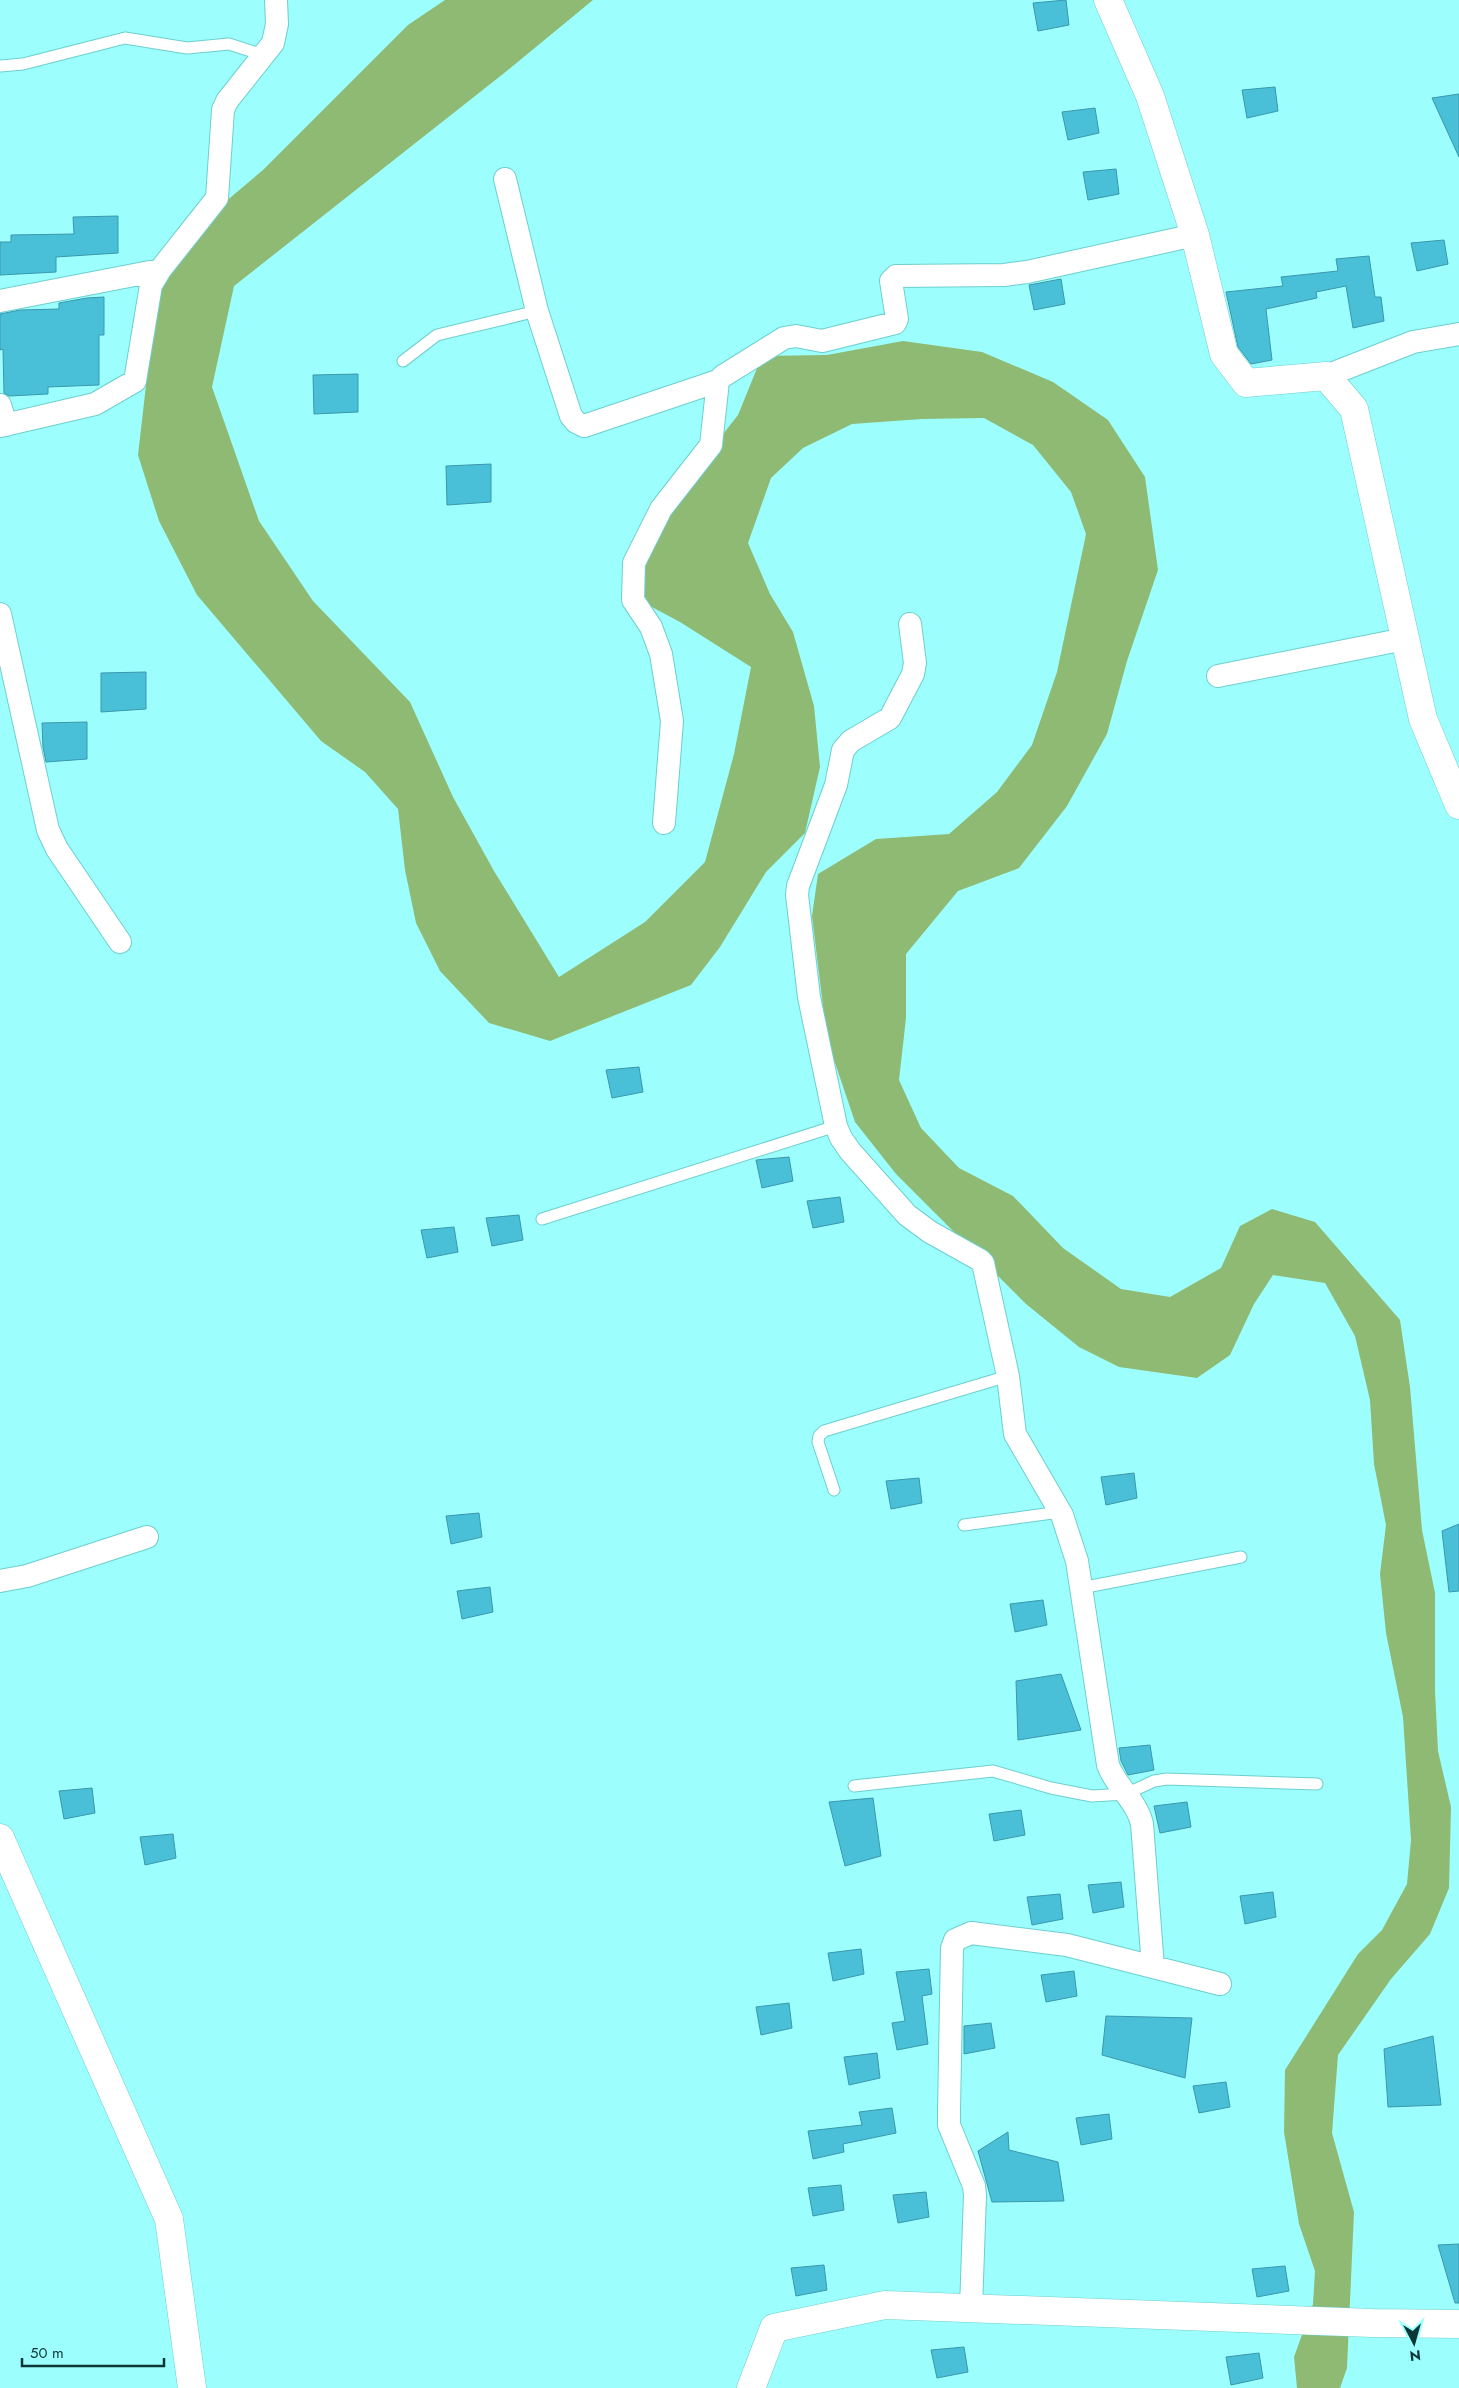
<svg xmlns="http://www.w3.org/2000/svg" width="1459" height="2388" font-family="Jost,sans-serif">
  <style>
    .water { fill: #8eba73 }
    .building { fill: #4ac0d8; stroke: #3998ac }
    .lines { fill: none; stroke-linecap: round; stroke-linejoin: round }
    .service-casing { stroke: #6dcfcd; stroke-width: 13 }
    .minor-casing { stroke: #6dcfcd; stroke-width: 24 }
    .tertiary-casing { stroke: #6dcfcd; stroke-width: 29 }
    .service { stroke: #fff; stroke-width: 11 }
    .minor { stroke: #fff; stroke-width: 22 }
    .tertiary { stroke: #fff; stroke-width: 28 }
  </style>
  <rect width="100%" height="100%" fill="#9dfffd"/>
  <path class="water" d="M445,0H593L503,74L234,286L212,387L259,521L313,601L410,702L453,797L494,871L559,977L645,922L705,862L734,754L751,667L680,622L635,598L666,507L738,415L762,356L827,355L903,341L982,352L1053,382L1108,420L1145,477L1158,570L1127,661L1107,734L1067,806L1019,868L958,891L906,954V1018L899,1080L921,1128L959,1168L1013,1196L1063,1248L1121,1289L1170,1297L1221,1268L1240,1226L1272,1209L1315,1222L1400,1320L1410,1387L1422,1530L1435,1593V1691L1438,1751L1451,1807L1449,1888L1430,1934L1391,1979L1338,2055L1332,2133L1354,2212L1347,2368L1340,2388H1297L1294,2357L1313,2304L1315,2271L1299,2224L1284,2132L1285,2070L1358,1954L1382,1930L1407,1884L1411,1840L1403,1717L1386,1633L1380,1574L1386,1525L1374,1464L1370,1400L1355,1336L1325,1283L1273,1275L1254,1304L1230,1355L1197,1378L1119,1367L1079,1347L1026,1304L896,1174L855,1122L827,1039L812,916L818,874L876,839L949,834L997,792L1032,745L1057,672L1086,534L1071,492L1033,445L984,418L922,419L852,424L803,448L771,478L748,543L770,594L793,632L814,706L820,767L805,833L766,872L720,947L691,985L550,1041L489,1023L440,971L416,923L405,870L398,809L365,772L321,741L197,595L159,521L138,455L148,368L149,298L193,229L263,170L408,25Z"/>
  <path class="building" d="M1066,0L1069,25L1038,31L1033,3Z
    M1275,87L1278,111L1247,118L1242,90Z
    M1459,94V157L1432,98Z
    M1095,108L1099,133L1068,140L1062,112Z
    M1116,169L1119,194L1088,200L1083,172Z
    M118,216V253L56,257V272L0,275V242H11V235L74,234L73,217Z
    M1444,240L1448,264L1417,271L1411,243Z
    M1369,256L1375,297H1381L1384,321L1353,328L1346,286L1316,292L1317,298L1266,309L1272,360L1251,364L1238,347L1226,292L1283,286L1281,277L1338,271L1336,259Z
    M1061,279L1065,304L1034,310L1029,285Z
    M104,297V335H99V385L48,387V394L9,396L4,393L3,349L0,350V314L20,310L59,309V303L87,298Z
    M358,374V412L314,414L313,375Z
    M491,464V502L447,505L446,466Z
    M146,672V709L101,712V673Z
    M87,722V759L46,762L43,747L42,723Z
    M639,1067L643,1092L612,1098L606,1070Z
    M789,1157L793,1181L762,1188L756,1160Z
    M840,1197L844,1222L813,1228L807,1201Z
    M519,1215L523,1240L492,1246L486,1218Z
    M454,1227L458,1252L427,1258L421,1230Z
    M1134,1473L1137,1498L1106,1505L1101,1477Z
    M919,1478L922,1503L891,1509L886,1481Z
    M479,1513L482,1537L451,1544L446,1516Z
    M1459,1524V1591L1449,1592L1442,1531Z
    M490,1587L493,1612L462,1619L457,1591Z
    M1043,1600L1047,1625L1015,1632L1010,1604Z
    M1061,1674L1081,1730L1018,1740L1016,1681Z
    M1150,1745L1154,1770L1128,1775L1121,1761L1119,1748Z
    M92,1788L95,1813L64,1819L59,1791Z
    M873,1798L881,1856L845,1866L829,1802Z
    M1187,1802L1191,1827L1160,1833L1154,1806Z
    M1021,1810L1025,1835L994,1841L989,1814Z
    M173,1834L176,1858L145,1865L140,1837Z
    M1121,1882L1124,1907L1093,1913L1088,1885Z
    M1273,1892L1276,1917L1245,1924L1240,1896Z
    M1060,1894L1063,1919L1032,1925L1027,1897Z
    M861,1949L864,1974L833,1981L828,1953Z
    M929,1969L932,1994L922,1996L928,2044L897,2050L892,2023L905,2021L896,1972Z
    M1074,1971L1077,1996L1046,2002L1041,1975Z
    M789,2003L792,2028L761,2035L756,2007Z
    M1106,2016L1192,2018L1185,2078L1102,2055Z
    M991,2023L995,2048L964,2054V2026Z
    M1433,2036L1441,2105L1388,2107L1384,2049Z
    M877,2053L880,2078L849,2085L844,2057Z
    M1226,2082L1230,2107L1199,2113L1193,2086Z
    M892,2108L896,2133L843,2144L844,2152L813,2159L808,2131L862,2125L859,2112Z
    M1109,2114L1112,2139L1081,2145L1076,2118Z
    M1008,2132L1009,2150L1058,2162L1064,2201L992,2202L978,2151Z
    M841,2185L844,2210L813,2216L808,2188Z
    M926,2192L929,2217L898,2223L893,2195Z
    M1459,2244V2303H1455L1438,2245Z
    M824,2265L827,2290L796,2296L791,2268Z
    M1285,2266L1289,2291L1257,2297L1252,2269Z
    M964,2347L968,2372L937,2378L931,2350Z
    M1259,2353L1263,2378L1231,2385L1226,2357Z"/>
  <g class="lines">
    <g class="service-casing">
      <path id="service" d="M0,66L23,64L125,38L187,48L229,44L263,55
        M403,361L437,335L537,311
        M542,1219L836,1126
        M834,1490L818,1442L819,1436L824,1431L1008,1376
        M964,1525L1060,1512
        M1081,1588L1241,1557
        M854,1786L993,1771L1051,1788L1092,1796L1126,1794L1154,1781L1167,1779L1317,1784"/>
    </g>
    <g class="minor-casing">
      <path id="minor" d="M505,179L537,311L571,416L576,422L584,426L718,381
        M0,301L160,270
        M1326,376L1413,342L1459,334
        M0,405L6,425
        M0,426L95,404L135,381L151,285L160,270L217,198L223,110L227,101L273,43L277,24L276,0
        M0,614L48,830L57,849L120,942
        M910,624L915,663L913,674L890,718L851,741L843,750L836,785L798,886L797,895L809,997L836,1126L841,1138L850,1151L907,1215L930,1232L980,1260L983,1263L1008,1376L1015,1434L1062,1515L1077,1561L1108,1765C1116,1787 1137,1801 1142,1824L1153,1967
        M1218,676L1405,639
        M664,823L672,721L661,654L651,627L633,600L634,563L661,509L711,445L718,381L723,376L784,338L796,336L822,341L895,323L897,319L891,281L896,276L1004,275L1027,272L1195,235
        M0,1581L27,1576L147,1537
        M971,2308L975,2195L974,2186L949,2125V2111L952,1948L955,1940L971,1933L1067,1945L1220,1984"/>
    </g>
    <g class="tertiary-casing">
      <path id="tertiary" d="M1108,0L1150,96L1195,235L1224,354L1246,383L1326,376L1354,409L1423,719L1459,805
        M0,1838L169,2219L192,2388
        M751,2388L774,2328L885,2305L1372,2323L1459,2324"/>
    </g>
    <use href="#service" class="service"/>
    <use href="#minor" class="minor"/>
    <use href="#tertiary" class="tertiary"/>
  </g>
  <g transform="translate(1414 2343) rotate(174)" stroke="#9dfffd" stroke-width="4" paint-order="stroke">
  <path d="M0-4L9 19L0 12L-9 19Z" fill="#0c3737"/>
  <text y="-8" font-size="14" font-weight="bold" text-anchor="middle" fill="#0c3737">N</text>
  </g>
  <path d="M22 2358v8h142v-8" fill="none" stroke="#0c3737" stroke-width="2.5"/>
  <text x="30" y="2358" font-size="15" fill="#0c3737" stroke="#9dfffd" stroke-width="4" paint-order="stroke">50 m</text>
</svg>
